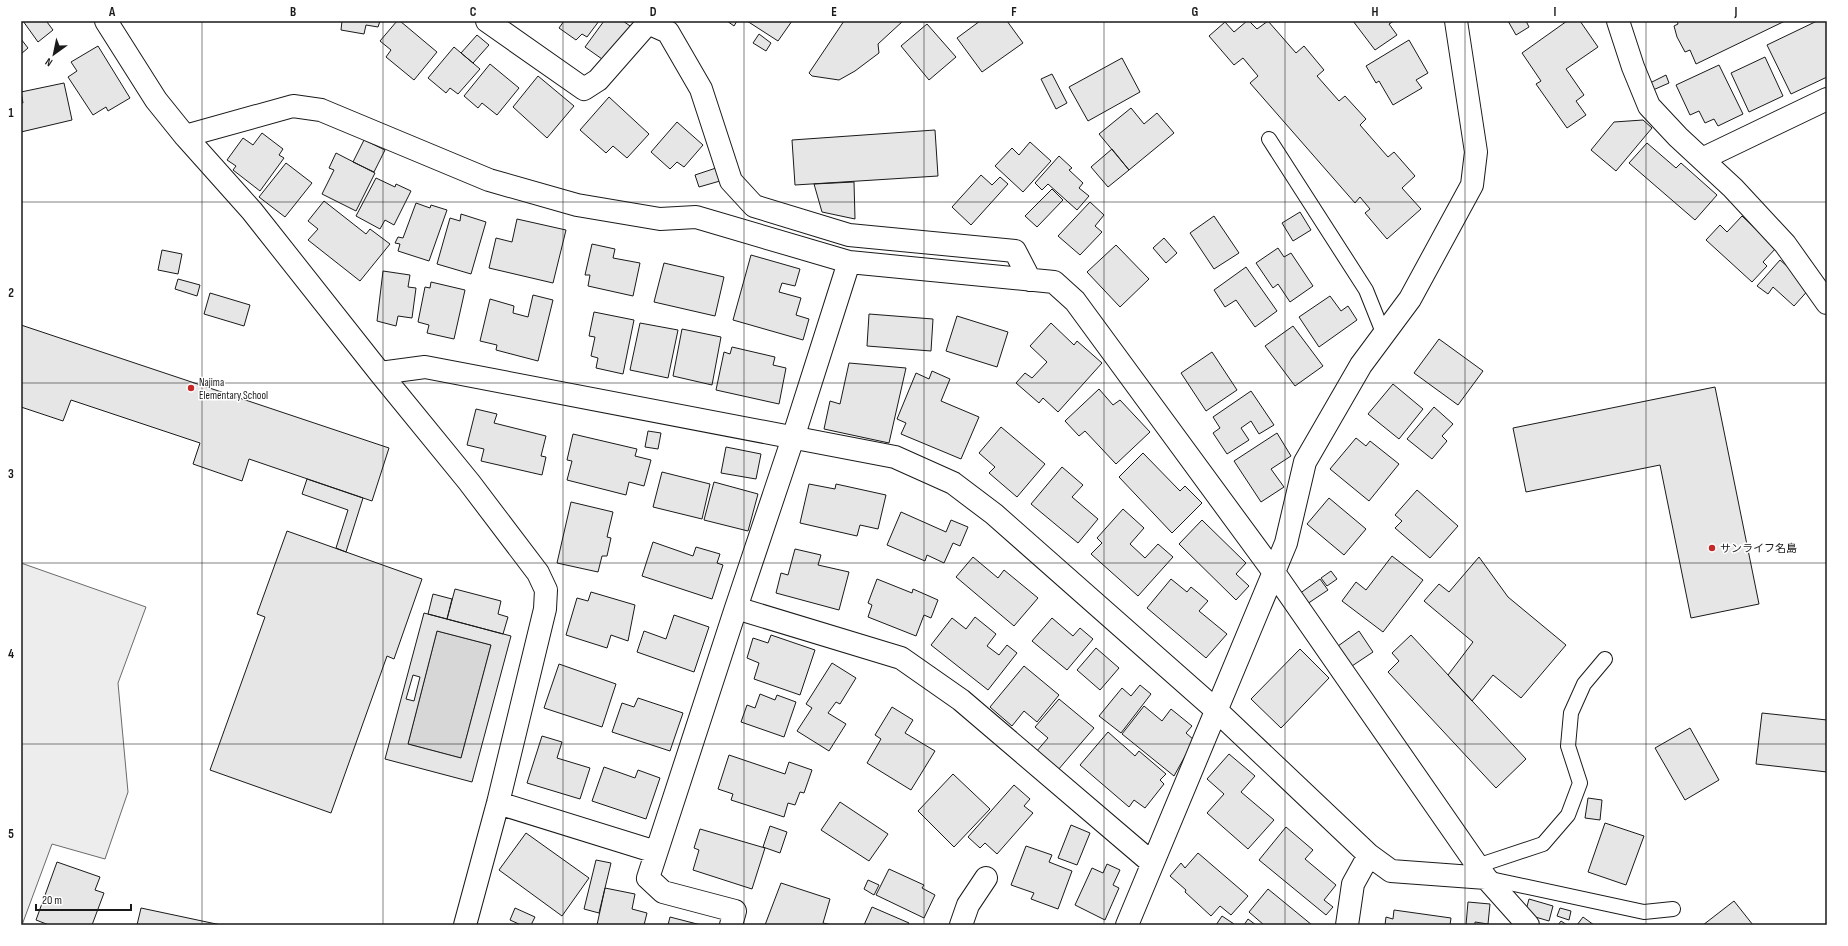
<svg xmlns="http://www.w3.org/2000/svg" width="1848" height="946" font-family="'Sofia Sans Condensed','Noto Sans JP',sans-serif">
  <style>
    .green { fill: #ededed; stroke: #6a6a6a }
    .water { fill: #d7d7d7; stroke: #6a6a6a }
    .building { fill: #e6e6e6; stroke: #1a1a1a; fill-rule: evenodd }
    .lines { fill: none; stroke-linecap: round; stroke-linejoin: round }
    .service-casing { stroke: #1a1a1a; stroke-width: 16 }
    .minor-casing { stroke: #1a1a1a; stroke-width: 24 }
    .service { stroke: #fff; stroke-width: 14 }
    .minor { stroke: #fff; stroke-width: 22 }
    .grid { fill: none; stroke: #1a1a1a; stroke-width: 1; stroke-opacity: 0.55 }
    .poi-dot { fill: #c62828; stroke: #fff; stroke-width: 1.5 }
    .labels { text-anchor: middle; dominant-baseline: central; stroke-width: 3; stroke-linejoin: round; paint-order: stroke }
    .poi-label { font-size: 11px; fill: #1a1a1a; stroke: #fff; text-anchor: start }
    .neatline { fill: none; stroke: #1a1a1a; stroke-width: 1.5 }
    .grid-label { font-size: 13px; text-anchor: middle; font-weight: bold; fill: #1a1a1a }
  </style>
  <rect width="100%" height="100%" fill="#fff"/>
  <path class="green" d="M21,563L146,607L118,683L128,792L105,859L52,844L22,925Z"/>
  <path class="water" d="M437,631L491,645L461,758L408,744Z"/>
  <path class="building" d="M23,21H49L47,22L53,30L38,42Z
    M342,21H380L378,27L366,25L364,34L341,30Z
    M397,21H400L437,52L414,80L386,57L391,50L380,41Z
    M564,21H599L587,37L582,34L576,40L559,28Z
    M604,21H623L633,28L602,59L585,47Z
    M727,21H737L734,26Z
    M747,21H792L778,41Z
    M844,21H903L878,44L879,53L855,71L839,80L812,76L809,73Z
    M980,21H1007L1023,43L982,72L957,38Z
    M1247,21H1249L1257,29L1268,21L1296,53L1304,46L1324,70L1317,76L1339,101L1345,96L1366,119L1360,125L1388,157L1394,152L1415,176L1402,188L1421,209L1387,239L1365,213L1370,209L1360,197L1355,203L1250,83L1258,76L1243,58L1234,65L1209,36L1225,22L1234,32Z
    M1353,21H1394L1389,24L1397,35L1375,50Z
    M1508,21H1526L1529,27L1516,35Z
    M1567,21H1580L1598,47L1566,69L1584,95L1576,101L1586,115L1567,128L1536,84L1541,81L1522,53Z
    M1677,21H1785L1696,64L1690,50L1685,52L1677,37L1674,26L1678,24Z
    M1817,21H1827V77L1791,94L1767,45Z
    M927,24L956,57L929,80L901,46Z
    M759,34L771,43L766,51L753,43Z
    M477,35L489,45L473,63L461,53Z
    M21,39L28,48L21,54Z
    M1409,40L1428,73L1416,80L1422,88L1393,105L1379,81L1376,83L1366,66Z
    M98,46L130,98L108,111L106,107L93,115L68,77L77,71L71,62Z
    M454,47L480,69L458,94L450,88L446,93L428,78Z
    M1765,57L1783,96L1749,112L1731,73Z
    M1122,58L1140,92L1088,121L1069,87Z
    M490,64L519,88L497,115L482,103L478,108L464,96Z
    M1719,65L1743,114L1718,126L1714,119L1705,123L1699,111L1690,115L1676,85Z
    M1052,74L1067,103L1056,109L1041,79Z
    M1666,75L1669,83L1653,90L1650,83Z
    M538,76L574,106L547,138L513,107Z
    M64,83L72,120L21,132V103H23L21,92Z
    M609,97L649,134L627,158L613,146L606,153L580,130Z
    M1131,108L1144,124L1157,113L1174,133L1129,170L1099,134Z
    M1643,120L1652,128L1616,171L1591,150L1614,122Z
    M677,122L703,145L684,167L677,162L670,169L651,152Z
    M935,130L938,176L795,185L792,140Z
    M262,133L283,149L279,155L284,158L260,191L233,170L236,166L227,160L243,138L253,145Z
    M364,140L385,150L374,172L353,162Z
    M1030,142L1051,161L1023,192L995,166L1012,148L1019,155Z
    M1647,143L1676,168L1681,163L1717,195L1695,220L1629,163Z
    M1112,149L1129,170L1108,187L1091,167Z
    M336,153L375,173L356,211L322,194L334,170L329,168Z
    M1059,156L1072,168L1069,170L1083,183L1079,188L1089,196L1077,210L1048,184L1042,190L1035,183Z
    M286,163L312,183L285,217L259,197Z
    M716,168L720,181L699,187L695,175Z
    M981,175L992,185L1000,177L1008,184L971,225L952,207Z
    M376,178L395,187L396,184L411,191L394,225L385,220L380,229L356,216Z
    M854,182L855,219L822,212L814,184Z
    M1052,189L1063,200L1037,227L1025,216Z
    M324,201L366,234L370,229L390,244L360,281L308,240L318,229L308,221Z
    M1090,202L1104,215L1095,226L1102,232L1080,255L1058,236Z
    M416,203L430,208L431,205L447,210L429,261L398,251L400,244L395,243L398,237L403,238Z
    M1300,212L1311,230L1293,241L1282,223Z
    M461,214L486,222L471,274L437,264L450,218L460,221Z
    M1214,216L1239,253L1214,269L1190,233Z
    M1742,216L1776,248L1763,262L1767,266L1752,282L1706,240L1720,225L1727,232Z
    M517,219L566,230L553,283L489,268L496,238L512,242Z
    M1164,238L1177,253L1166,263L1153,248Z
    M592,244L615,249L613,258L640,263L633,296L588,286L590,275H585Z
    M1116,245L1149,279L1120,307L1087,272Z
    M1278,248L1284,257L1291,253L1313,286L1290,302L1278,284L1273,288L1256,263Z
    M162,250L182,254L178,274L158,270Z
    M751,255L800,269L795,286L782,283L779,292L801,298L796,315L809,319L803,340L733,320Z
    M1780,260L1811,287L1794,306L1773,287L1768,294L1757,286Z
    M664,263L724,277L715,316L654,302Z
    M1246,267L1277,311L1255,327L1236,300L1225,307L1214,290Z
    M383,271L410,275L408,287L416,288L412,318L398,316L396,326L377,321Z
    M178,279L200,285L197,296L175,289Z
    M431,282L465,290L454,339L427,333L429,325L418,322L425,287L430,288Z
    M210,293L250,305L244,326L204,314Z
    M533,295L553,300L538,361L496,350L497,345L480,341L490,299L514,306L513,313L528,317Z
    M1330,296L1341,311L1348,306L1357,320L1319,347L1299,317Z
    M594,312L634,320L623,374L596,368L598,358L591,356L595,337L589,336Z
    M869,314L933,319L931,351L867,346Z
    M957,316L1008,332L997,367L946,351Z
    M640,323L678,330L668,378L630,370Z
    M1051,323L1074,345L1077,341L1102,363L1058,412L1043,398L1039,403L1016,383L1025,373L1032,378L1047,362L1030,346Z
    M21,325L389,448L372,501L249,459L242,481L193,464L200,443L71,400L63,421L21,407Z
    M1293,326L1323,366L1295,386L1265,346Z
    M682,329L721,337L712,385L673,376Z
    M1439,339L1483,371L1458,405L1414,373Z
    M732,347L775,357L773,365L786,368L779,404L716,390L724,352L730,354Z
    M1212,352L1237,390L1206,411L1181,373Z
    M849,363L906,368L889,443L824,429L830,401L840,404Z
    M932,371L950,379L941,401L979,417L961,459L901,434L906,423L897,419L916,373L929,379Z
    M1393,384L1423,409L1399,439L1368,414Z
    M1715,387L1759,604L1691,618L1660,465L1526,492L1513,428Z
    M1099,389L1113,405L1120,400L1150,432L1116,464L1085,431L1079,436L1065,421Z
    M1251,391L1274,425L1259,434L1251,421L1241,428L1249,440L1227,454L1213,433L1220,428L1213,417Z
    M1434,407L1453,424L1442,436L1447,441L1432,459L1407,439Z
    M476,409L497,414L494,423L546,436L541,456L546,457L542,475L481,461L484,449L467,445Z
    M1001,427L1045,464L1017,497L989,473L995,467L979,453Z
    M648,431L661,433L658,449L645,447Z
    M1277,433L1291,456L1271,469L1284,487L1261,502L1234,461Z
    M573,434L637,449L635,456L651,460L644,486L629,482L626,495L567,480L572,461L567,460Z
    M1356,438L1366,446L1370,441L1399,464L1369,501L1330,469Z
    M726,447L761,454L756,479L721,473Z
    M1143,453L1180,491L1185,486L1202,503L1172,533L1119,477Z
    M1062,467L1083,485L1072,497L1098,519L1078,543L1031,504Z
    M662,472L710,484L702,519L653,507Z
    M307,479L363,498L346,552L336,548L348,510L302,494Z
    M714,482L758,494L748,531L704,520Z
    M809,484L835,489L836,484L886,495L878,529L860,525L857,536L800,523Z
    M1417,490L1458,526L1430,558L1395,528L1402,521L1395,515Z
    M1329,498L1366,529L1344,555L1307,524Z
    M571,502L613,512L607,537L611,538L607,556H602L598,572L557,563Z
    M1123,509L1144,528L1130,544L1145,558L1158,544L1173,557L1138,596L1091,554L1102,543L1097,538Z
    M901,512L946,532L951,520L968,527L960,546L953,543L944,563L927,555L925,561L887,545Z
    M1202,520L1246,563L1236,574L1249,586L1236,600L1179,544Z
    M287,531L422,579L394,659L387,656L331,813L210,770L265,617L257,614Z
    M653,542L693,556L696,547L720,554L717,563L723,565L712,599L642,576Z
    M795,549L821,555L818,565L849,572L839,610L776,593L781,573L788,575Z
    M1392,556L1423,580L1383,632L1342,601L1356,582L1366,590Z
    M973,557L998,578L1004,570L1038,598L1014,626L956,577Z
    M1479,557L1508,597L1566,645L1521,698L1493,675L1472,701L1448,675L1473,642L1424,601L1439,584L1449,592Z
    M1331,571L1337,579L1327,586L1321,578Z
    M877,579L912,593L913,589L938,600L931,618L924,615L916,636L868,617L872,605L868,603Z
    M1171,579L1187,592L1191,587L1208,601L1199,611L1227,634L1206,658L1147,608Z
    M1320,579L1328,590L1307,604L1299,594Z
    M455,589L501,601L498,614L508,617L503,634L447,619Z
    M591,592L635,605L628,641L611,635L607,648L566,635L577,598L588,601Z
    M433,594L452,599L447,619L428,614Z
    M424,613L511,636L472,782L385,759ZM437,631L491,645L461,758L408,744Z
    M674,615L709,627L694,672L637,652L644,631L666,639Z
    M975,617L996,634L987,646L999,655L1007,645L1017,653L988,690L931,645L952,618L966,629Z
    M1052,618L1073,636L1080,628L1093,639L1067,670L1032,641Z
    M1359,631L1373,652L1352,666L1338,646Z
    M771,635L815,650L800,695L754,679L759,663L747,658L753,638L768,643Z
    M1411,635L1526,759L1496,788L1388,672L1399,661L1392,653Z
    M1096,648L1119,668L1100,690L1077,670Z
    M1300,649L1329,678L1281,728L1251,699Z
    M832,663L856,678L840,704L836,702L828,713L846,724L829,751L797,731L812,708L806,704Z
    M559,664L616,684L602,727L544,708Z
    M1024,666L1059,695L1037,722L1024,711L1012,726L990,707Z
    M413,675L420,677L414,701L406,699Z
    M1140,685L1151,694L1121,733L1099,716L1122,688L1131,696Z
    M760,694L775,700L777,695L796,702L784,737L741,722L747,705L755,708Z
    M638,698L683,713L670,751L612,732L622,703L634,707Z
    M1059,699L1094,728L1058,770L1036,752L1048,738L1035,727Z
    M1144,706L1162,721L1171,709L1192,726L1186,733L1194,740L1174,776L1122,734Z
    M892,707L913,720L905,733L935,751L911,790L867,763L881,739L875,735Z
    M1762,713L1827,720V772L1756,764Z
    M1690,728L1719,780L1685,800L1655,748Z
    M1108,732L1135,756L1139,751L1166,774L1160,780L1164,784L1145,808L1134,800L1129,807L1080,765Z
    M542,736L562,742L557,758L590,768L580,799L527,783Z
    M1229,754L1255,776L1241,792L1274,820L1248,849L1207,813L1224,794L1207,779Z
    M729,755L785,774L789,762L812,770L804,793L800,792L795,805L788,803L784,817L731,800L733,794L718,789Z
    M604,767L635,778L638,770L660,778L646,819L592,801Z
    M953,774L990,809L954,847L918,811Z
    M1014,785L1030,799L1024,806L1033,813L997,854L985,843L980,848L968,837Z
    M1588,798L1602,800L1600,820L1585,818Z
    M840,802L888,834L869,861L821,830Z
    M1605,823L1644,836L1626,885L1588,872Z
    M1071,825L1090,833L1077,865L1058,858Z
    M770,826L787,832L780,853L763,847Z
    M1286,827L1313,850L1305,859L1336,885L1324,900L1333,907L1326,915L1259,860Z
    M700,829L765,848L752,889L693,870L699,850L694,848Z
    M526,833L589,878L562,916L499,870Z
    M1026,846L1052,855L1049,862L1072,871L1058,909L1031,899L1034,893L1011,885Z
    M1198,853L1248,896L1231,915L1220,906L1211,916L1185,892L1186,890L1170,876L1181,863L1185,868Z
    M596,860L611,863L599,913L584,909Z
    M57,862L100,877L95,890L104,893L92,925H49L36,920Z
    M1107,864L1120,870L1113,885L1119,888L1105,920L1075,905L1092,868L1103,873Z
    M889,869L924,885L922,888L935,895L924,918L876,895Z
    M868,880L879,885L874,895L864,889Z
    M781,883L830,899L823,923L832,925H765Z
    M605,888L635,894L632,909L647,913L644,925H597Z
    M1268,889L1312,925H1264L1249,912Z
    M1529,899L1553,906L1549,921L1525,914Z
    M1734,901L1753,925H1703Z
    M1468,902L1490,904L1488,924L1475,922V925H1466Z
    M872,907L909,923L908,925H864Z
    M141,908L221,925H137Z
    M515,908L535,917L531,925H521L510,920Z
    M1560,908L1571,911L1569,920L1557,916Z
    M1394,910L1451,918L1450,925H1385L1386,917L1393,919Z
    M1222,916L1234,924L1233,925H1216Z
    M670,917L701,925H668Z
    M1583,917L1594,925H1577Z
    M1248,919L1256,925H1244Z
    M1561,921L1567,925H1558Z"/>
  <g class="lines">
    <g class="service-casing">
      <path id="service" d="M1269,139L1366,290L1384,335
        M1477,866L1543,844L1568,815L1580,783L1568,746L1571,713L1584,684L1605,659
        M1486,878L1644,912L1673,909"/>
    </g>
    <g class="minor-casing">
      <path id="minor" d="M106,21L156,100L185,136L252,211L380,373L469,482L538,573L546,590L545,609L498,803L465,925
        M487,21L584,89L598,80L648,23L668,32L701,89L731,181L754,206L849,235L1015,251L1030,280
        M1618,21L1633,67L1649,106L1678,137L1733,188L1785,244L1827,303
        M185,136L293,106L321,110L489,180L577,205L660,219L696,217L849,262L1054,282L1075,301L1273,571L1486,878L1528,925
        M1702,159L1827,99
        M380,373L425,367L895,457L953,483L994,514L1216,710L1369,855L1391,871L1486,878
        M736,608L793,438L849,262
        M498,803L656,852
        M731,925L735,911L663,892L648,878L736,608L901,658L961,700L1152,863
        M961,925L968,905L986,878
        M1127,925L1286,543L1305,462L1361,365L1410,299L1472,185L1476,152L1456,21
        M1347,925L1353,884L1369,855"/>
    </g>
    <use href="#service" class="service"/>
    <use href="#minor" class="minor"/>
  </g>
  <path class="grid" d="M202,21V925M383,21V925M563,21V925M744,21V925M924,21V925M1104,21V925M1285,21V925M1465,21V925M1646,21V925M21,202H1827M21,383H1827M21,563H1827M21,744H1827"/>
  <g class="poi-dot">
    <circle cx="191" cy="388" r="4"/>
    <circle cx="1712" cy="548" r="4"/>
  </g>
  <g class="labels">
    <g class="poi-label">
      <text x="199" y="382">Najima<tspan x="199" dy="13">Elementary School</tspan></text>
      <text x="1720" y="548">サンライフ名島</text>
    </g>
  </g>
  <rect width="1848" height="946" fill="none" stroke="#ffffff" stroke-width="44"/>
  <g transform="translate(54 54) rotate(213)" stroke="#ffffff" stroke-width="3" paint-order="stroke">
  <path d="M0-3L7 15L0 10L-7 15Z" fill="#1a1a1a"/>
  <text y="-6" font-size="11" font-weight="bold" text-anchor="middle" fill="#1a1a1a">N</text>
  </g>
  <path d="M36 904v6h95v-6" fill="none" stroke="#1a1a1a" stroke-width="2"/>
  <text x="42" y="904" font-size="12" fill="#1a1a1a" stroke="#ffffff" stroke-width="3" paint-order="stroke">20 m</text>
  <rect x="22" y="22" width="1804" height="902" class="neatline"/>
  <g class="grid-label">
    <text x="112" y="16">A</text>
    <text x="293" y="16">B</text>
    <text x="473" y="16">C</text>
    <text x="653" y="16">D</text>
    <text x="834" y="16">E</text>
    <text x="1014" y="16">F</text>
    <text x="1195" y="16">G</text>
    <text x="1375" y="16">H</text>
    <text x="1555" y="16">I</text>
    <text x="1736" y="16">J</text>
    <text x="11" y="117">1</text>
    <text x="11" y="297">2</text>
    <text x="11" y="478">3</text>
    <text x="11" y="658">4</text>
    <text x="11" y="838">5</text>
  </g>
</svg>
